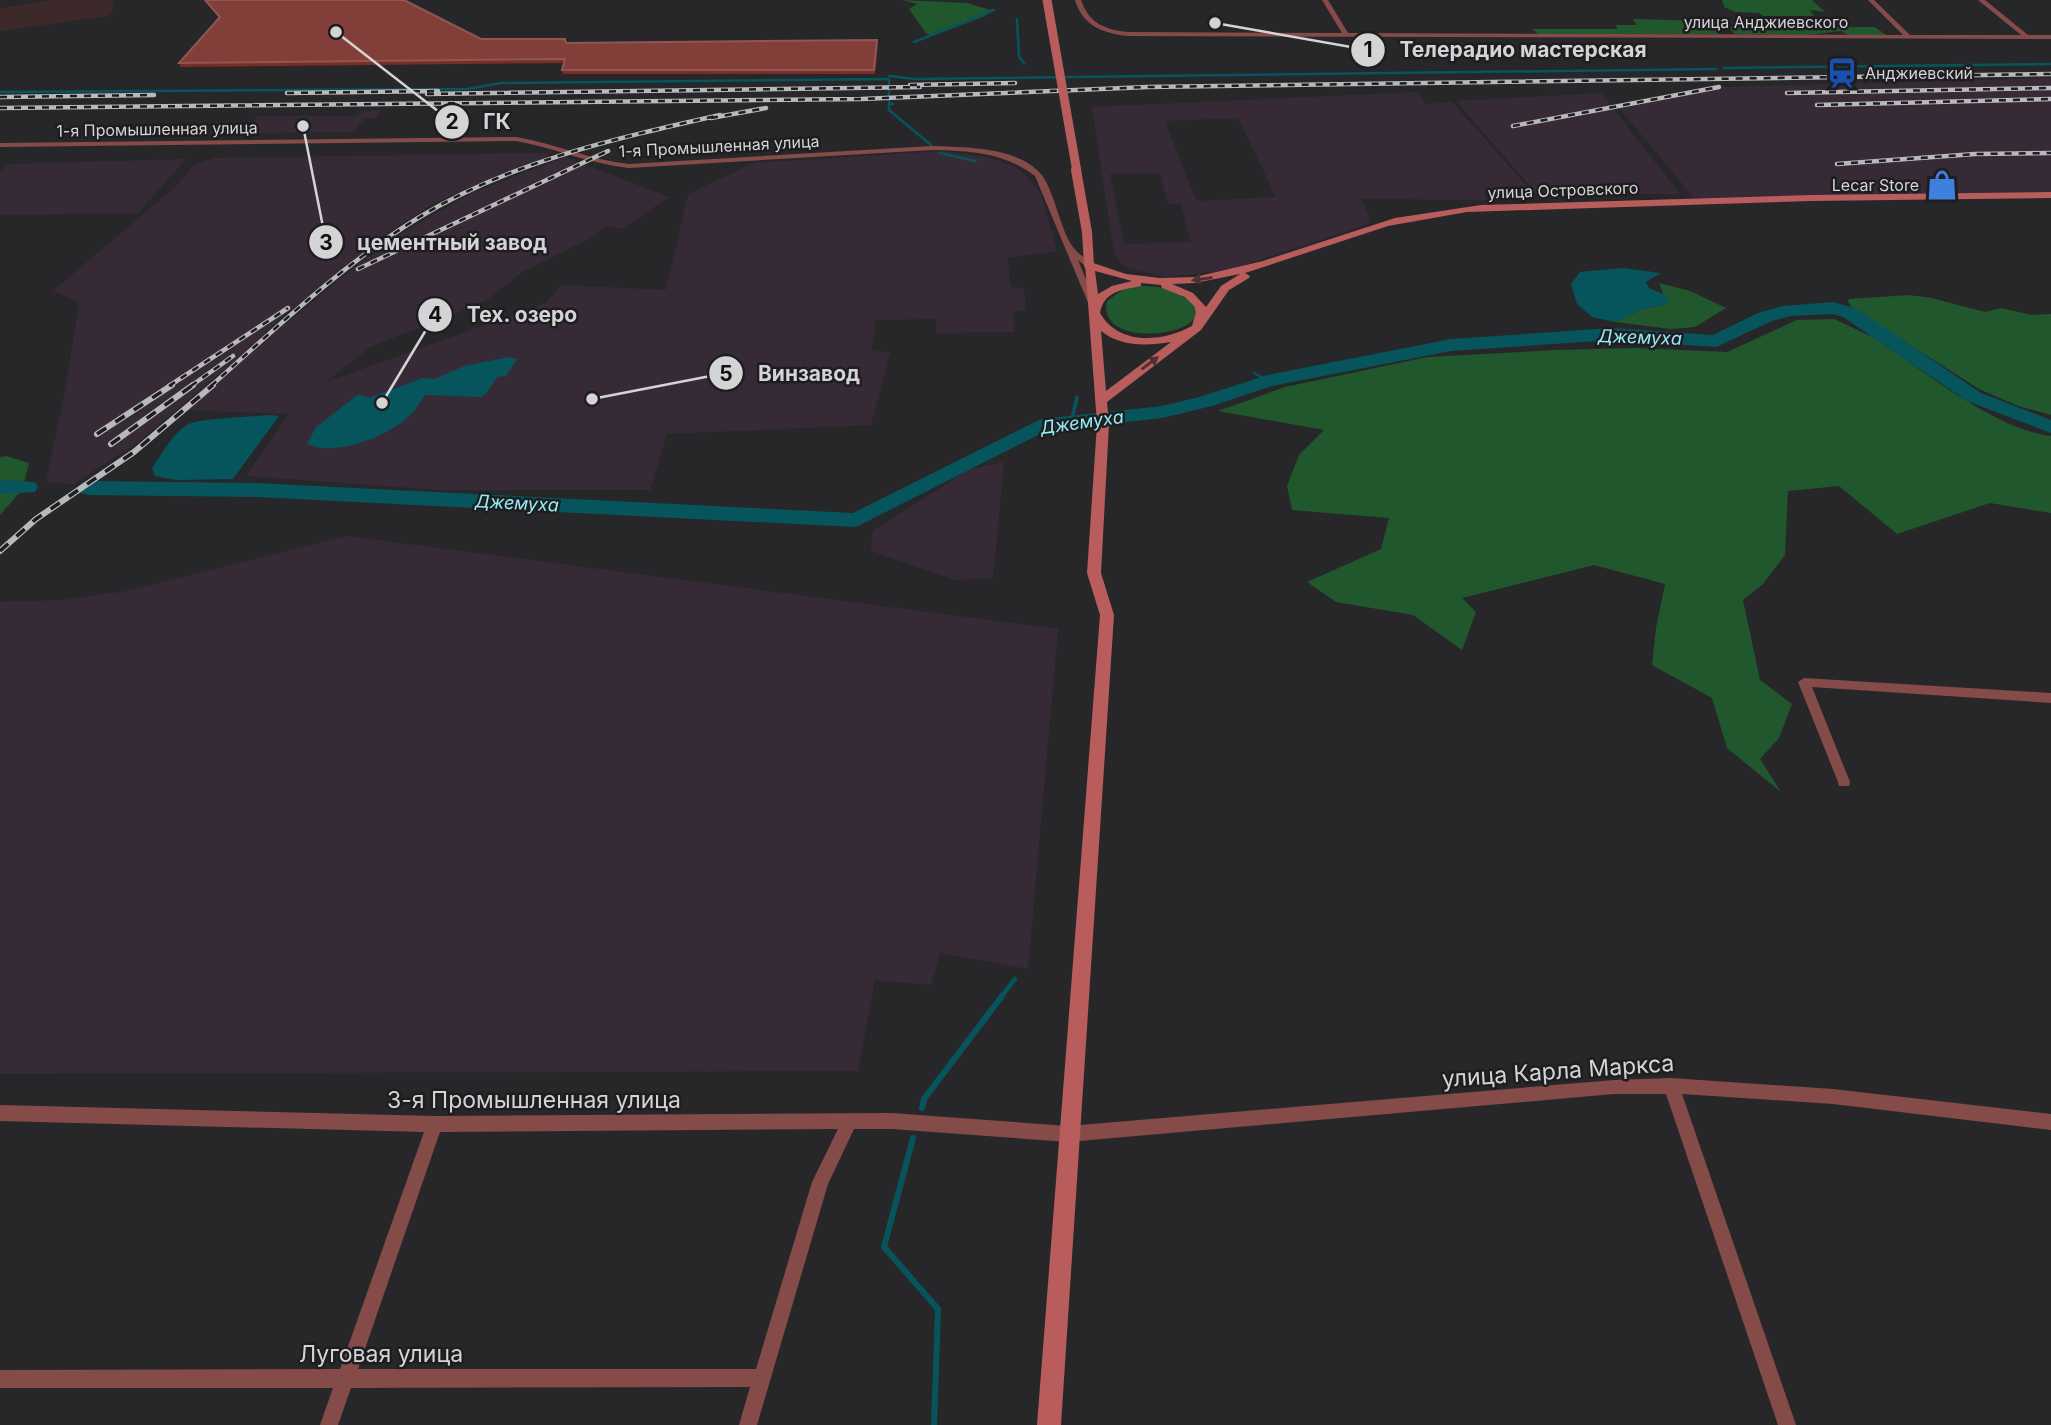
<svg xmlns="http://www.w3.org/2000/svg" width="2051" height="1425" font-family="Inter,sans-serif">
  <style>
    .commercial { fill: #3d292a }
    .industrial { fill: #372a37; fill-rule: evenodd }
    .green { fill: #20572d }
    .water { fill: #06555c }
    .lines { fill: none; stroke-linecap: round; stroke-linejoin: round }
    .stream-far3 { stroke: #06555c; stroke-width: 2.5 }
    .stream-far2 { stroke: #06555c; stroke-width: 3.5 }
    .stream-far1 { stroke: #06555c; stroke-width: 4.5 }
    .stream { stroke: #06555c; stroke-width: 6 }
    .river { fill: #06555c; fill-rule: evenodd }
    .street { fill: #844b49; fill-rule: evenodd }
    .secondary { fill: #b85d5b; fill-rule: evenodd }
    .rail-far1-casing { stroke: #b9b8ba; stroke-width: 4.5 }
    .rail-casing { stroke: #b9b8ba; stroke-width: 6 }
    .rail-far1 { stroke: #1e1d20; stroke-width: 2.5; stroke-dasharray: 7; stroke-linecap: butt }
    .rail { stroke: #1e1d20; stroke-width: 3.5; stroke-dasharray: 11; stroke-linecap: butt }
    .secondary-bridge-far1 { stroke: #b85d5b; stroke-width: 9 }
    .secondary-bridge { stroke: #b85d5b; stroke-width: 10 }
    .wall { fill: #782d27 }
    .building { fill: #823f3a; stroke: #8f5652; stroke-width: 2 }
    .oneway { fill: #4c3032 }
    .labels { text-anchor: middle; dominant-baseline: central; stroke-width: 5; stroke-linejoin: round; paint-order: stroke }
    .far-street-label { font-size: 16px; fill: #d4d3d5; stroke: #1e1d20 }
    .far-poi-label { font-size: 16px; fill: #d4d3d5; stroke: #1e1d20; text-anchor: start }
    .far-water-label { font-size: 18px; font-style: italic; fill: #95edf7; stroke: #1e1d20 }
    .near-street-label { font-size: 23px; fill: #d4d3d5; stroke: #1e1d20 }
    .leader { fill: none; stroke: #d4d3d5; stroke-width: 2.5 }
    .callout-dot { fill: #d4d3d5; stroke: #1e1d20; stroke-width: 2.5 }
    .mark-label { font-size: 21px; text-anchor: middle; font-weight: bold; fill: #111 }
    .callout-label { font-size: 21px; text-anchor: middle; font-weight: bold; fill: #d4d3d5; stroke: #1e1d20; stroke-width: 5; stroke-linejoin: round; paint-order: stroke }
  </style>
  <rect width="100%" height="100%" fill="#272729"/>
  <path class="commercial" d="M51,0H113L112,11L107,16L0,31V8Z"/>
  <path class="industrial" d="M2051,78V192L1694,198L1620,109L1724,87Z
    M1416,92L1426,104L1452,102L1532,192H1483L1488,200L1362,199L1371,223L1229,270L1164,277L1123,266L1114,253L1092,107ZM1238,118L1276,197L1196,201L1165,121ZM1160,173L1168,204H1181L1191,242L1124,244L1110,174Z
    M1601,93L1680,194H1537L1456,101Z
    M381,110L376,118L364,119L353,132L241,133L257,116H357L362,111Z
    M942,151L986,157L1014,166L1025,174L1041,194L1057,251L1008,258L1010,287L1024,288L1026,310L1013,311L1015,332L936,333V319L876,320L871,351L890,352L871,425L667,434L650,490H440L246,476L289,414L181,410L357,265L407,230L472,193L565,157L669,197L622,229L606,226L593,237L524,271L484,302L370,347L326,382L546,303L561,285L666,290L688,194L754,163Z
    M546,153L549,157L496,176L433,204L395,228L278,320L255,344L138,442L74,484L46,482L67,381L79,302L53,291L176,186L194,165L215,158Z
    M186,159L138,213L0,215V172L9,164Z
    M1004,462L993,578L956,580L871,551L873,531L968,470Z
    M347,536L1058,629L1028,969L940,953L931,985L875,980L858,1071L0,1074V602L62,600L127,591Z"/>
  <path class="green" d="M902,0L967,3L991,10L985,16L933,36L926,33L909,9L917,4Z
    M1722,0H1812L1825,12L1810,10L1814,16H1763L1759,13L1735,12L1724,7Z
    M1633,19L1706,21L1719,34H1538L1532,29H1617L1616,25H1637Z
    M1728,27H1875L1886,35H1848L1841,31L1807,35L1735,34Z
    M1659,283L1690,291L1726,308L1695,327L1671,329L1615,322L1642,309L1667,304Z
    M1137,286C1155,286 1176,287 1189,300C1228,334 1095,354 1107,301L1124,289Z
    M1909,295L1931,298L1985,312L2002,308L2031,315L2051,314V415L2018,406L1979,389L1852,308L1848,302L1849,299Z
    M1834,319C1848,326 1864,332 1877,340C1926,372 1994,429 2051,436V513L1990,503L1897,534L1839,486L1788,491L1785,555L1763,584L1743,600L1760,680L1792,704L1779,738L1760,759L1781,792L1727,748L1712,698L1652,665L1656,628L1665,584L1594,565L1462,598L1476,612L1462,650L1413,615L1336,602L1307,582L1381,549L1389,518L1292,510L1287,486L1299,455L1324,430L1218,411L1285,387L1427,357L1557,350L1636,348L1727,352L1797,320Z
    M6,456L29,463L22,490L0,515V457Z"/>
  <path class="water" d="M1623,268L1661,273L1646,282L1649,288L1665,295L1668,304L1642,309L1615,322L1592,317L1577,304L1571,284L1580,272Z
    M510,357L517,359L506,376L497,377L486,394L481,397L425,395C421,401 417,408 412,413C393,435 334,458 307,444L316,427L359,394L369,398L423,378L435,379L464,366Z
    M269,415L279,416L233,479L177,480L155,476L152,468C162,454 172,434 187,425C197,418 253,417 269,415Z"/>
  <g class="lines">
    <path class="stream-far3" d="M1017,19L1019,57L1024,63
      M914,42L994,10
      M1724,68L2051,64
      M889,76L915,79L1716,69
      M889,79V103L893,104
      M0,92L468,89L501,83L889,79
      M889,103V110L931,145
      M940,153L975,161
      M1254,373L1268,381"/>
    <path class="stream-far2" d="M1072,419L1077,397"/>
    <path class="stream-far1" d="M1001,997L1015,979"/>
    <path class="stream" d="M922,1108L924,1099L1002,996
      M913,1138L884,1247L938,1309L934,1425"/>
    <path class="river" d="M1833,302L1857,309L1981,393L2051,420V433L1967,401L1843,317L1832,314L1791,316L1772,321L1716,347L1612,340L1451,351L1272,386L1212,406L1162,418L1046,431L856,527L256,497L89,495L81,493L78,488L81,483L89,481L256,483L853,513L1041,419L1162,406L1199,397L1268,375L1451,339L1612,328L1713,335L1758,313L1783,306Z
      M0,480L35,482L38,487L35,492L0,494Z"/>
    <path class="street" d="M1075,0H1081C1089,23 1105,30 1128,32L1342,33L1322,0H1328L1348,33L1903,35L1868,0H1874L1910,35H2021L1978,0H1985L2028,35H2051V39L1128,36C1102,33 1083,26 1075,0Z
      M516,137C554,143 590,160 629,164L932,146C964,147 1017,147 1040,173C1054,188 1060,230 1073,247C1078,254 1087,259 1093,265L1086,267L1078,260L1097,305L1093,308L1089,305L1035,176C1003,152 971,151 932,150L629,168C590,164 555,148 516,141L0,147V143Z
      M1804,678L2051,693V703L1812,687L1850,782L1849,786H1839L1838,782L1798,682Z
      M1671,1078L1833,1089L2051,1114V1130L1833,1104L1682,1094L1796,1425H1778L1666,1094H1614L1068,1142L892,1129H854L828,1184L757,1425H739L750,1387L351,1388L338,1425H320L333,1388H0V1370L340,1369L424,1132L0,1121V1105L435,1116L892,1113L1068,1126L1614,1080ZM838,1129L812,1182L756,1369H358L440,1132Z"/>
    <path class="secondary" d="M2051,192V198L1811,201L1467,212L1388,226L1245,273L1250,276L1249,278L1229,290L1201,330L1107,402L1109,424L1101,573L1114,615L1061,1425H1037L1100,615L1087,573L1097,424L1085,263H1093L1126,274L1160,278L1195,277L1263,261L1395,218L1481,205L1811,195ZM1095,271L1132,281L1112,286L1098,294ZM1240,274L1221,286L1206,307L1193,293L1172,284L1195,283ZM1141,283L1161,285L1162,288L1185,297L1194,306L1196,312L1192,326C1162,342 1119,346 1100,313C1104,291 1122,290 1141,286ZM1101,331C1121,347 1147,346 1171,342L1106,391Z"/>
    <g class="rail-far1-casing">
      <path id="rail-far1" d="M910,85L1015,83
        M287,93L438,91
        M1787,93L2051,88
        M427,94L920,87
        M0,97L154,95
        M1817,105L2051,99
        M0,108L861,99L1148,87L2051,74
        M711,118L766,108
        M1513,126L1719,87
        M1837,164L1975,154L2051,153
        M358,269L608,151
        M169,386L288,308
        M191,386L233,356
        M211,386C277,327 342,265 418,218C509,162 617,138 720,115"/>
    </g>
    <g class="rail-casing">
      <path id="rail" d="M97,434L172,385
        M111,444L193,385
        M0,551L36,519L134,452L213,385"/>
    </g>
    <use href="#rail-far1" class="rail-far1"/>
    <use href="#rail" class="rail"/>
    <path class="secondary-bridge-far1" d="M1047,0L1077,172"/>
    <path class="secondary-bridge" d="M1076,170L1087,232L1089,265"/>
  </g>
  <path class="wall" d="M204,0L481,39L566,43L877,40L878,44L875,74H563L562,70L564,63L181,67L179,63L219,18Z"/>
  <path class="building" d="M205,0H404L481,39H565L566,43L877,40L874,70H562L565,59L179,63L220,17Z"/>
  <defs><path id="oneway-solid" d="M-6-.8H1V-3.2L6.5 0L1 3.2V.8H-6Z" transform="scale(1.75)"/></defs>
  <g class="oneway">
    <use href="#oneway-solid" transform="translate(1202 279) rotate(172)"/>
    <use href="#oneway-solid" transform="translate(1150 363) rotate(-37)"/>
  </g>
  <defs>
    <g id="station-bare" transform="scale(2.415)"><path d="M-3-6H3Q5-6 5-4V2Q5 4 3 4L4.5 6H3L1.5 4h-3L-3 6H-4.5L-3 4Q-5 4-5 2V-4Q-5-6-3-6ZM-3.5-4v3h7v-3ZM-3.5 1v1.5H-2V1ZM2 1v1.5H3.5V1Z" fill="#1a4fb4" stroke="#1e1d20" stroke-width="2.5" paint-order="stroke"/></g>
    <g id="shop-bare" transform="scale(2.415)"><path d="M-5-2.5h2.3a2.7 3.5 0 0 1 5.4 0H5L5.5 6h-11ZM-1.5-2.5h3a1.5 2.3 0 0 0-3 0Z" fill="#3f7fe0" stroke="#1e1d20" stroke-width="2.5" paint-order="stroke"/></g>
  </defs>
  <g fill-rule="evenodd">
    <use href="#station-bare" x="1842" y="73"/>
    <use href="#shop-bare" x="1942" y="185"/>
  </g>
  <g class="labels">
    <g class="far-street-label">
      <text x="1766" y="22">улица Анджиевского</text>
      <text transform="translate(157 129) rotate(-1)">1-я Промышленная улица</text>
      <text transform="translate(719 146) rotate(-3)">1-я Промышленная улица</text>
      <text transform="translate(1563 190) rotate(-2)">улица Островского</text>
    </g>
    <g class="far-poi-label">
      <text x="1865" y="73">Анджиевский</text>
      <text x="1919" y="185" text-anchor="end">Lecar Store</text>
    </g>
    <g class="far-water-label">
      <text transform="translate(1640 337) rotate(2)">Джемуха</text>
      <text transform="translate(1082 422) rotate(-8)">Джемуха</text>
      <text transform="translate(517 503) rotate(3)">Джемуха</text>
    </g>
    <g class="near-street-label">
      <text transform="translate(1558 1071) rotate(-4)">улица Карла Маркса</text>
      <text x="534" y="1100">3-я Промышленная улица</text>
      <text x="381" y="1354">Луговая улица</text>
    </g>
  </g>
  <path class="leader" d="M1215 23L1368 50M336 32L452 122M303 126L326 242M382 403L435 315M592 399L726 373"/>
  <g class="callout-dot">
    <circle cx="1215" cy="23" r="7"/>
    <circle cx="336" cy="32" r="7"/>
    <circle cx="303" cy="126" r="7"/>
    <circle cx="382" cy="403" r="7"/>
    <circle cx="592" cy="399" r="7"/>
    <circle cx="1368" cy="50" r="18"/>
    <circle cx="452" cy="122" r="18"/>
    <circle cx="326" cy="242" r="18"/>
    <circle cx="435" cy="315" r="18"/>
    <circle cx="726" cy="373" r="18"/>
  </g>
  <g class="mark-label">
    <text x="1368" y="57">1</text>
    <text x="452" y="129">2</text>
    <text x="326" y="250">3</text>
    <text x="435" y="322">4</text>
    <text x="726" y="381">5</text>
  </g>
  <g class="callout-label">
    <text x="1523" y="57">Телерадио мастерская</text>
    <text x="497" y="129">ГК</text>
    <text x="452" y="250">цементный завод</text>
    <text x="522" y="322">Тех. озеро</text>
    <text x="809" y="381">Винзавод</text>
  </g>
</svg>
